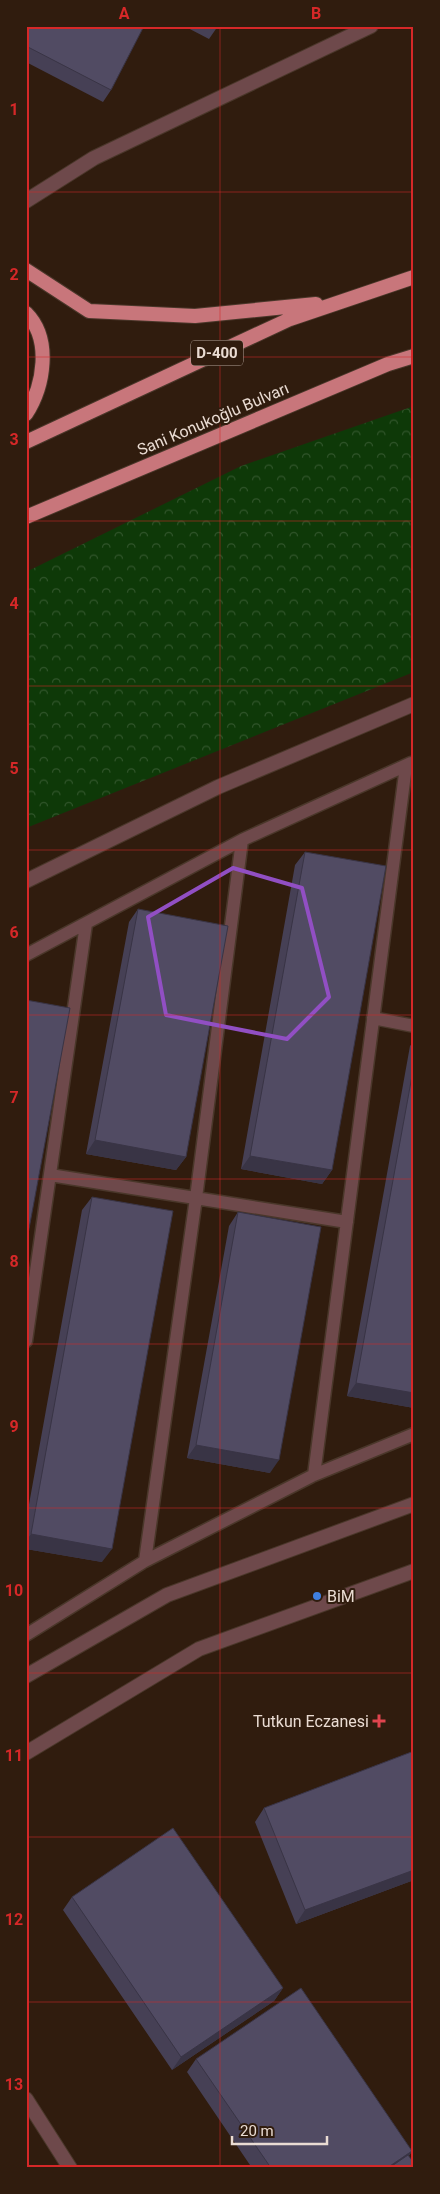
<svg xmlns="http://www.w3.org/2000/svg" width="440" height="2194" font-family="Roboto,sans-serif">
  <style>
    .park { fill: url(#park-crowns) }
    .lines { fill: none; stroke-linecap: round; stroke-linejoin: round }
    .service-casing { stroke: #4a372a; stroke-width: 15 }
    .minor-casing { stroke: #4a372a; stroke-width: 16 }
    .tertiary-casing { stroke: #4a372a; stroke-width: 16 }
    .trunk-casing { stroke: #4a372a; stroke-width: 16 }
    .service { stroke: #6e494b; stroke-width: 12 }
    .minor { stroke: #6e494b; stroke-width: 14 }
    .tertiary { stroke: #6e494b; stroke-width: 14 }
    .trunk { stroke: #c8767b; stroke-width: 14 }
    .wall { fill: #464055 }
    .shaded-wall { fill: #393445 }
    .building { fill: #514b63; stroke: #393445 }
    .marked { fill: none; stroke: #914fc3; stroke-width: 4; stroke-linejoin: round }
    .grid { fill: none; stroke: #d62828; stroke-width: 1; stroke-opacity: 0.55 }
    .shop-dot { fill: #3f7fe0; stroke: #301c0e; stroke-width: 2 }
    .health-dot { fill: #e0444e; stroke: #301c0e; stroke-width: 2 }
    .labels { text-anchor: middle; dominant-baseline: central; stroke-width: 4; stroke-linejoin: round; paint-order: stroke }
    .shield { fill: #301c0e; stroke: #b2a298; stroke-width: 1 }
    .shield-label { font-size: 15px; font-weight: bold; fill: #eadcd3 }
    .street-label { font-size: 16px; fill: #eadcd3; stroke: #301c0e }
    .poi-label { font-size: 16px; fill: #eadcd3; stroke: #301c0e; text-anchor: start }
    .neatline { fill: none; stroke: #d62828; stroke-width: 2 }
    .grid-label { font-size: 16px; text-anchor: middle; font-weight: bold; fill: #d62828 }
  </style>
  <defs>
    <pattern id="park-crowns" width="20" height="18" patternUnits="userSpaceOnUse" patternTransform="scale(1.25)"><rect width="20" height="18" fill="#0e3908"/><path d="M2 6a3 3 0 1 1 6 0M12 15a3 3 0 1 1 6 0" fill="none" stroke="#31552b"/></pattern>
  </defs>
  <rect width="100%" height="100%" fill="#301c0e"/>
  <path class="park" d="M414,406V672L26,828V572L241,466Z"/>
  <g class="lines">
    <g class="service-casing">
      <path id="service" d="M26,955L242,840L411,763
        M373,1018L414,1026
        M50,1175L347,1222
        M26,1341L86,924
        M314,1475L406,766
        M145,1561L196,1198L242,840
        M26,1635L145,1561L314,1475L414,1434"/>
    </g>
    <g class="minor-casing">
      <path id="minor" d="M26,881L218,787L414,704"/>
    </g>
    <g class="tertiary-casing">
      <path id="tertiary" d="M26,201L94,158L371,26
        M26,1676L167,1595L414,1504
        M26,1753L199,1649L414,1571
        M26,2099L70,2168"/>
    </g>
    <g class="trunk-casing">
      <path id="trunk" d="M26,270L89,311L195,316L316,304
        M26,313C52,339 44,386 26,414
        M26,442L290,319L414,277
        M26,517L388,364L414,356"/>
    </g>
    <use href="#service" class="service"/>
    <use href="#minor" class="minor"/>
    <use href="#tertiary" class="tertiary"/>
    <use href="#trunk" class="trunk"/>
  </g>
  <path class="wall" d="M26,26L111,90L103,102L26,62Z
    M184,26H218L209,39Z
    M305,852L332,1170L322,1184L241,1169L295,865Z
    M138,909L186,1157L176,1170L86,1154L129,922Z
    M414,1041V1408L347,1396L410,1046Z
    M92,1197L102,1562L26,1549V1521L82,1210Z
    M238,1212L270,1473L187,1458L229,1226Z
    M414,1751V1880L296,1924L255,1822L264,1808Z
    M72,1897L283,1988L274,2001L172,2070L63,1910Z
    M196,2059L412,2151L409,2156L414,2168H252L187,2072Z"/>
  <path class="shaded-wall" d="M95,1140L186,1157L176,1170L86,1154Z
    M250,1156L332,1170L322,1184L241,1169Z
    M356,1383L414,1393V1408L347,1396Z
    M196,1445L279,1460L270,1473L187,1458Z
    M31,1534L112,1549L102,1562L26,1549V1541Z
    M414,1870V1880L296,1924L305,1910Z
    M283,1988L274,2001L172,2070L181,2057Z
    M412,2151L403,2164L397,2168H387Z"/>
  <path class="building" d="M26,26H144L111,90L26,46Z
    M305,852L386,866L332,1170L250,1156Z
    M138,909L228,926L186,1157L95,1140Z
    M26,1000L70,1008L26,1245Z
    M414,1065V1393L356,1383Z
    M92,1197L173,1211L112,1549L31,1534Z
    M238,1212L321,1227L279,1460L196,1445Z
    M414,1751V1870L305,1910L264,1808Z
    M173,1828L283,1988L181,2057L72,1897Z
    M301,1988L412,2151L387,2168H271L196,2059Z
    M408,2155L414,2163V2168H389Z"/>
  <path class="marked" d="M233,868L302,888L329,997L287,1039L166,1015L148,917Z"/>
  <path class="grid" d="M220,26V2168M26,192H414M26,357H414M26,521H414M26,686H414M26,850H414M26,1015H414M26,1179H414M26,1344H414M26,1508H414M26,1673H414M26,1837H414M26,2002H414"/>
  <circle class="shop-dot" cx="317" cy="1596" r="5"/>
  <path class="health-dot" d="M376.5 1713.5h5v5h5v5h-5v5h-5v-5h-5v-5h5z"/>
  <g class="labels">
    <rect class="shield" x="191" y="340.5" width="52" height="25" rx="4"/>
    <g class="shield-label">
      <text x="217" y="353">D-400</text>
    </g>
    <g class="street-label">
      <text transform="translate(213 419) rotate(-23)">Sani Konukoğlu Bulvarı</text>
    </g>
    <g class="poi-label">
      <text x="327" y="1596">BiM</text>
      <text x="369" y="1721" text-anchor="end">Tutkun Eczanesi</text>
    </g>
  </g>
  <rect width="440" height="2194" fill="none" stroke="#301c0e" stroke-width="55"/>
  <path d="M232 2136v8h95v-8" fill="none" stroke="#eadcd3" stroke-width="2.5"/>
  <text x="240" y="2136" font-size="15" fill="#eadcd3" stroke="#301c0e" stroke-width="4" paint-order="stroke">20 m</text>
  <rect x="28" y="28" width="384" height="2138" class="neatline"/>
  <g class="grid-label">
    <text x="124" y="19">A</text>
    <text x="316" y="19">B</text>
    <text x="14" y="115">1</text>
    <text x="14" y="280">2</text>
    <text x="14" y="445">3</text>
    <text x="14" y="609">4</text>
    <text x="14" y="774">5</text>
    <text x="14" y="938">6</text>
    <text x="14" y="1103">7</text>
    <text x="14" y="1267">8</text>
    <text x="14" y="1432">9</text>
    <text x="14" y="1596">10</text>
    <text x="14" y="1761">11</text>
    <text x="14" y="1925">12</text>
    <text x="14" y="2090">13</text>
  </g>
</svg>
